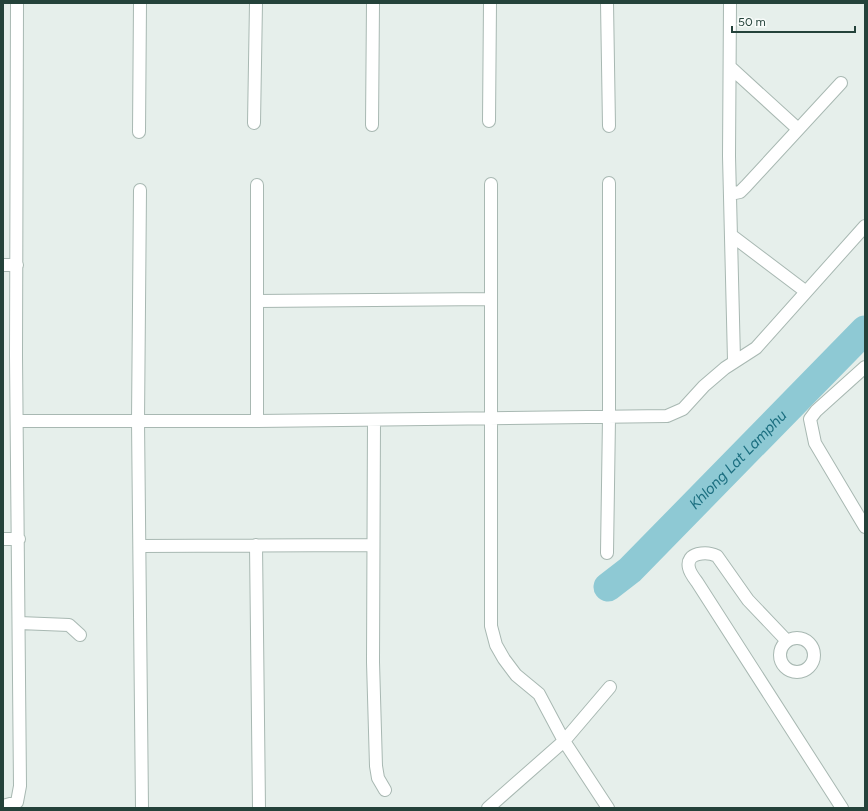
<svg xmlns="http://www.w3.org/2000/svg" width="868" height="811" font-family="Figtree,sans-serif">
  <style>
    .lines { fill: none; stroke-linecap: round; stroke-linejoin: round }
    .river { stroke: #8ec9d4; stroke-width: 29 }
    .minor-casing { stroke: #a8b8b2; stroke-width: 14 }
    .minor { stroke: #fff; stroke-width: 12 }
    .labels { text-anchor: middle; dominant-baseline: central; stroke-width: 3; stroke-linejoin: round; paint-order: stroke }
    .water-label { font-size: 15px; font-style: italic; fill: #1c6f80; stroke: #f7fbf9 }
  </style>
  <rect width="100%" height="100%" fill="#e6efeb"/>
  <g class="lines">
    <path class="river" id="s1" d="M608,587L630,570L865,330"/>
    <g class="minor-casing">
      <path id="minor" d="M607,3L609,126
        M730,3L729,156L734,360
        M730,67L798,129
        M489,121L490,3
        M254,123L256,3
        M372,125L373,3
        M139,132L140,3
        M491,184V626L496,645L504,659L516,675L539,694L564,741L608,808
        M257,185V421
        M140,190L138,421L142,808
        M730,194L740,192L746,186L841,83
        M731,235L805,291
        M3,265H17
        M258,301L490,299
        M865,367L816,411L810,419L815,443L865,527
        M374,420L373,662L376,766L378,778L385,790
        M18,421H257L667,416L683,409L704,386L725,368L756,348L865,226
        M3,539H19
        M256,545L259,808
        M140,546L373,545
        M607,553L609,418V183
        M19,623L69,625L80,635
        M780 655a17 17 0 1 1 34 0a17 17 0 1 1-34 0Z
        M787,641L748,600L717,556C707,551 685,552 689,568C690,573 694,578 697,582L842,808
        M3,806L17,802L20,786L16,356L17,3
        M488,808L564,741L610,687"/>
    </g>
    <use href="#minor" class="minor"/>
  </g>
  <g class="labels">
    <g class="water-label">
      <text stroke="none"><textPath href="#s1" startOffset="182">Khlong Lat Lamphu</textPath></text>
    </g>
  </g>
  <rect width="868" height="811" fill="none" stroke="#24423a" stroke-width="8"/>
  <path d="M732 26v6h123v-6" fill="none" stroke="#24423a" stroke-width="2"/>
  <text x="738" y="26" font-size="12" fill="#24423a" stroke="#f7fbf9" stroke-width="3" paint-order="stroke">50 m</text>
</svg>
